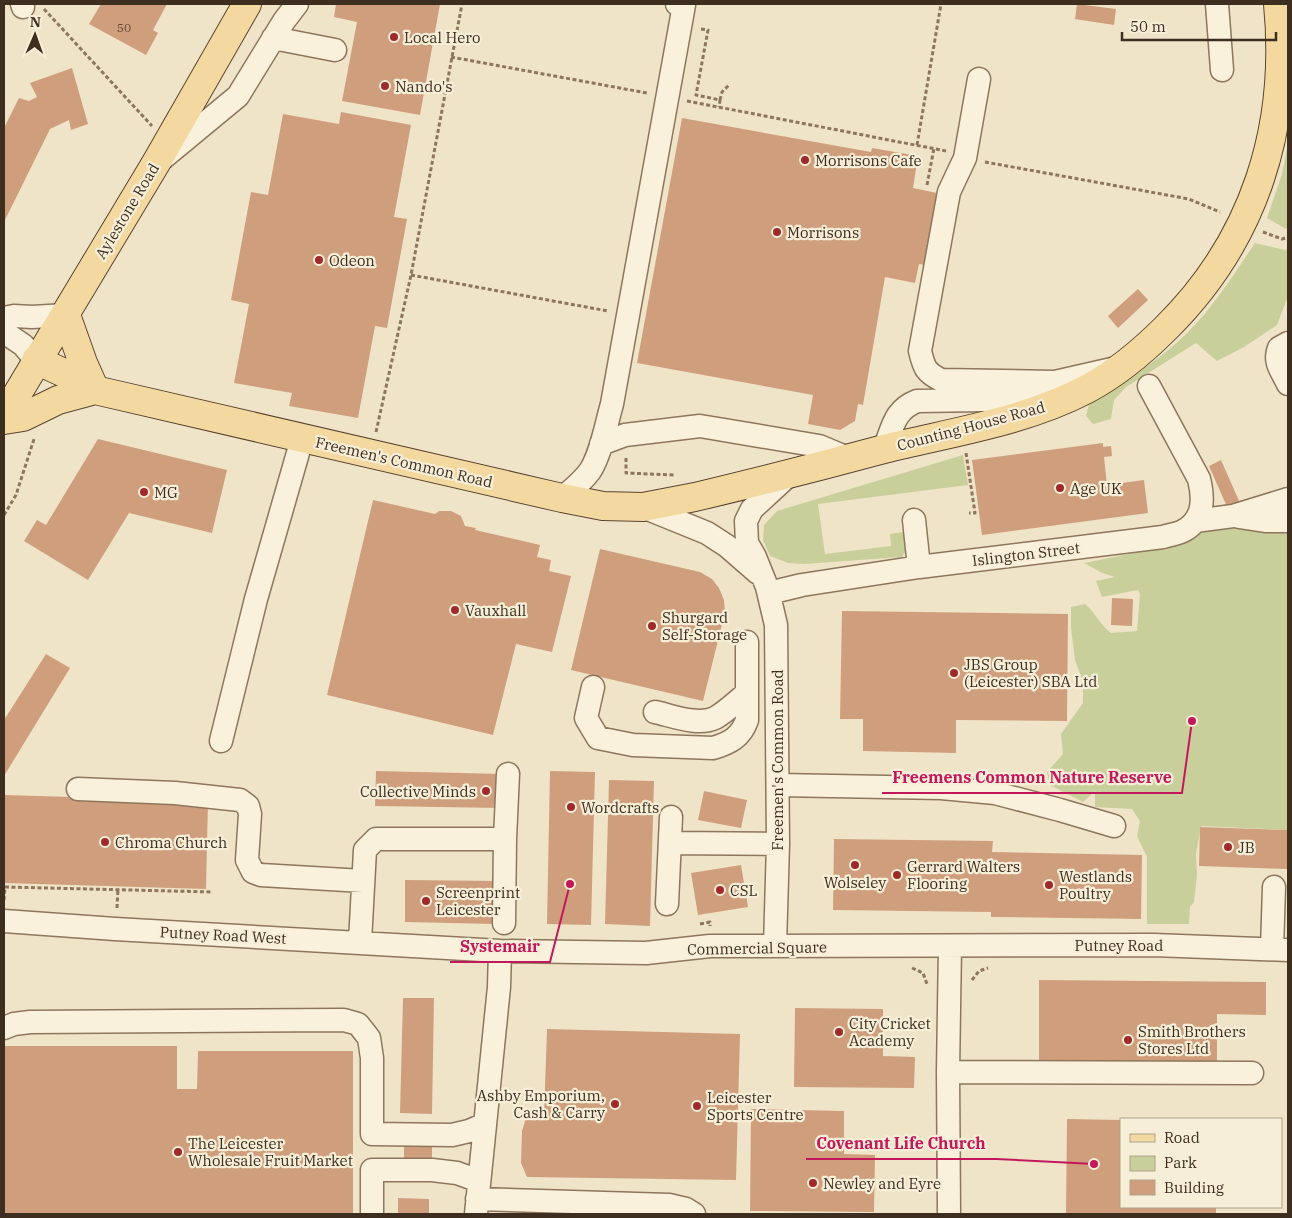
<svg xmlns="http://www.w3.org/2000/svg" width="1292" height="1218" font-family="'IBM Plex Serif',serif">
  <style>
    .green { fill: #c9cf9b }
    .building { fill: #cf9f7d }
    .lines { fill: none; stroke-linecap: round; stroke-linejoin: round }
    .minor-casing { stroke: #8d765c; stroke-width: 25 }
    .major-casing { stroke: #5b4430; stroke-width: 30 }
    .path { stroke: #8d765c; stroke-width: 3; stroke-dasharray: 4 2.5; stroke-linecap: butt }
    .minor { stroke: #faf1dc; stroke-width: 22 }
    .major { stroke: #f3d9a0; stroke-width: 28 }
    .poi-dot { fill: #9e2a2b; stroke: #f7eed8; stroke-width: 2 }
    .labels { text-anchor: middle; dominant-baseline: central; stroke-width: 4.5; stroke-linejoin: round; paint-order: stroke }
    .number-label { font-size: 12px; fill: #624a37 }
    .poi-label { font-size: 15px; fill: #3d2e20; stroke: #f7eed8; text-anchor: start }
    .street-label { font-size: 15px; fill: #3d2e20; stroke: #f7eed8 }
    .leader { fill: none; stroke: #c2185b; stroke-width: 2 }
    .callout-dot { fill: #c2185b; stroke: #f7eed8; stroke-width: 2 }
    .callout-label { font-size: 16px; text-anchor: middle; font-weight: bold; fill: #c2185b; stroke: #f7eed8; stroke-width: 4.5; stroke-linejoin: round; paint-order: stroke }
  </style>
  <rect width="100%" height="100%" fill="#f0e4c8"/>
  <path class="green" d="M1288,144V226L1286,229L1267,218L1282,174Z
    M1255,243L1285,250L1288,248V296L1277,325L1244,347L1217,361L1196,343L1126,387L1114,400L1111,419L1093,424L1086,416L1089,404C1122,383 1156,363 1185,335C1213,308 1234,274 1255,243Z
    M963,455L968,485L818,504L825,554L891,546L890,534L903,532L908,547L902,557L804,564L788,563L770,556L763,540L764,525L777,511Z
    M1288,526V830L1201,826L1196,854L1197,875L1194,902L1190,907L1189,924H1147V857L1137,836L1140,821L1132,809L1095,807V791L1083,802L1050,785L1047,772L1063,754L1061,734L1083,703V682L1075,660L1071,628V607L1085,604C1096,613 1100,625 1111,633L1137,631L1140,594L1138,590L1102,597L1096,581L1115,577L1102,573L1084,563L1179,544L1203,527L1250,530Z"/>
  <path class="building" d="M101,4H167L153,30L158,33L146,55L89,24Z
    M336,4H440L420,115L342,101L357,22L334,17Z
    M1077,4L1116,9L1114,25L1075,19Z
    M72,68L88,124L71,130L69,120L50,129L4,222V128L19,98L29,101L37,97L30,83Z
    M341,112L411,125L394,217L407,219L387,328L375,326L358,418L289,406L292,393L234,383L249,304L231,300L251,192L268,195L283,114L339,124Z
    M682,118L871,152L872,148L918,156L913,188L937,193L925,265L919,264L915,283L885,277L863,405L858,404L855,421L840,430L808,424L813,395L637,363Z
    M1138,289L1148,300L1118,328L1108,316Z
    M98,439L227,470L212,533L129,513L88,580L24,541L37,520L46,525Z
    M1103,443V447L1111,446L1112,456L1104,457L1107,485L1144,480L1148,513L982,535L972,460Z
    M1221,460L1240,503L1228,509L1209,466Z
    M373,500L435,514L439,511H451L461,516L465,526L476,528L475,530L540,545L537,557L551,560L549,571L571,576L552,652L516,644L493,735L327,695Z
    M600,549L700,572L712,579L719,588L724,600L725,612L703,701L571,670Z
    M1112,598L1133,599L1132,626L1111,625Z
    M842,611L1068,614L1067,721L956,720V753L863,751V719H840Z
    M46,654L70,668L4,776V720Z
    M376,771L503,774L502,808L375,806Z
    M550,771L595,772L591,925L547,924Z
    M609,780L654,781L650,926L605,924Z
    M704,791L747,800L741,828L698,820Z
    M4,795L208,801L206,889L4,883Z
    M1200,827L1288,830V869L1199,866Z
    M834,839L993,841L992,852L1142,855L1141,919L991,917V912L833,910Z
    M741,865L748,907L698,915L691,873Z
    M405,880L497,881L496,924L405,922Z
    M1039,980L1266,982V1015L1217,1014V1066L1039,1064Z
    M403,998H434L432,1114L400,1113Z
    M795,1008L883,1009V1056L915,1057L914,1088L794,1087Z
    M547,1029L740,1034L736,1180L527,1177L521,1163L522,1131L527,1115L544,1116Z
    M4,1046H177V1089H197L198,1051H353V1214H4Z
    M751,1109L844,1111V1154L875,1155L874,1212L750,1211Z
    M1067,1119L1121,1120V1207H1216V1214H1066Z
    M404,1144L432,1145V1163L404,1162Z
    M398,1198L429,1199V1214H398Z"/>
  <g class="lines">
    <g class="minor-casing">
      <path id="minor" d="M22,4L23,7
        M1217,4L1222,70
        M273,38L335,50
        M979,79L965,158L949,192L920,351C924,367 925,372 941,380L1055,382L1112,369
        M163,158L238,96L284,21L297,4
        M4,318L14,316L32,317L66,315
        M4,332L23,345L36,360
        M1288,343L1279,348C1273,362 1282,371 1288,384
        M601,444L625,435L700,426L819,446L850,459
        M884,449C893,427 894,410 917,401L1057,399
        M562,498C572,490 582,482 590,471C601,454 606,425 612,404L684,5L677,4
        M643,507L707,533L727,546L758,573
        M1239,517L1265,521H1288
        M914,520L919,567
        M1195,521L1233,516L1288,499
        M769,593L802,585L919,567L1163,537C1169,535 1177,534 1183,531C1204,520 1204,499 1199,479L1149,386
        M593,687L586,718L598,738L633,745L713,748C730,743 741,737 747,720V642
        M655,712C673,716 698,726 715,718C726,712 737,701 747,693
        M221,741L256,599L302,439
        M778,785L941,788L995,793L1060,810L1114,826
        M78,789L175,793L240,800L248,806L250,814L247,860L253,872L261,875L363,881
        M670,843L778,844
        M667,904L671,817
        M4,921L115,929L500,951L646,953L710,946L1154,945L1288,950
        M504,923L505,839L508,774
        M360,942L365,850L376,839H505
        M775,946L778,844L776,625L767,587L755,557L747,543L746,521L752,509L790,474
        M1272,949L1274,887
        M4,1028L14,1024L30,1022L344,1020L358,1024L369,1038L372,1058V1134L452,1135L469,1131L485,1124
        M948,1072L1252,1073
        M477,1199L669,1205L686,1209L694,1214
        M372,1214V1170H432L457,1173L479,1181
        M476,1214L499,987L500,951
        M949,1214L948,1072L950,946"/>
    </g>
    <g class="major-casing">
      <path id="major" d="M36,360L77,379L95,390L562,498L603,506L643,507L695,497C758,482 821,466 884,449C952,432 1024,422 1087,389C1117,373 1142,352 1166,328C1255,240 1290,127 1278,4
        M4,416L156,163L247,4
        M4,420L23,417L58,400L95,390L83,363L66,315"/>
    </g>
    <path class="path" d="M44,9L152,126
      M701,29L708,30L696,95L720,100L719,107
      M451,57L647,93
      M720,100L722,92L730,84
      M687,101L946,151
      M917,145L941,4
      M985,162L1189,199L1220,212
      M927,185L934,148
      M1263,232L1282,239L1288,237
      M411,275L608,311
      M376,432L411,275L462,4
      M966,453L975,513H969
      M626,458V473L675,475
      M4,515L16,495L34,439
      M4,900L5,887L213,892
      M117,908L118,889
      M700,924L710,922V926
      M912,968L923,973L927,984
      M972,980L979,971L988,968"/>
    <use href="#minor" class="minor"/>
    <use href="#major" class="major"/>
  </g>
  <g class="poi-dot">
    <circle cx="394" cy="37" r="5"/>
    <circle cx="385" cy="86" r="5"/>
    <circle cx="805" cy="160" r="5"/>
    <circle cx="777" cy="232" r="5"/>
    <circle cx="319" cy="260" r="5"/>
    <circle cx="1060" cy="488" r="5"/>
    <circle cx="144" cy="492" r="5"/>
    <circle cx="455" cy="610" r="5"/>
    <circle cx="652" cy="626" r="5"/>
    <circle cx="954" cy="673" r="5"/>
    <circle cx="486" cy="791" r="5"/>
    <circle cx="571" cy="807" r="5"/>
    <circle cx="105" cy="842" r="5"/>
    <circle cx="1228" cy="847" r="5"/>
    <circle cx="855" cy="865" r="5"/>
    <circle cx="897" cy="875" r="5"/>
    <circle cx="1049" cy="885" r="5"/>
    <circle cx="720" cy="890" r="5"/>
    <circle cx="426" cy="901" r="5"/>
    <circle cx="839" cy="1032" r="5"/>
    <circle cx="1128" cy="1040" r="5"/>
    <circle cx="615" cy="1104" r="5"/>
    <circle cx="697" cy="1106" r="5"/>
    <circle cx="178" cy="1152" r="5"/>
    <circle cx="813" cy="1183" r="5"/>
  </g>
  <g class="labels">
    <g class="number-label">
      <text x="124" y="27">50</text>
    </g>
    <g class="poi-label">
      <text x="404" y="37">Local Hero</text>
      <text x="395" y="86">Nando's</text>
      <text x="815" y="160">Morrisons Cafe</text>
      <text x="787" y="232">Morrisons</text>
      <text x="329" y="260">Odeon</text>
      <text x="1070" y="488">Age UK</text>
      <text x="154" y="492">MG</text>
      <text x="465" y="610">Vauxhall</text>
      <text x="662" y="617">Shurgard<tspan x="662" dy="17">Self-Storage</tspan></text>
      <text x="964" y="664">JBS Group<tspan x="964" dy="17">(Leicester) SBA Ltd</tspan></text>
      <text x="476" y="791" text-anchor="end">Collective Minds</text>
      <text x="581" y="807">Wordcrafts</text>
      <text x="115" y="842">Chroma Church</text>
      <text x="1238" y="847">JB</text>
      <text x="907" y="866">Gerrard Walters<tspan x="907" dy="17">Flooring</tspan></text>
      <text x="1059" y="876">Westlands<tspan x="1059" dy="17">Poultry</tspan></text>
      <text x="855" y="882" text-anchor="middle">Wolseley</text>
      <text x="730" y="890">CSL</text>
      <text x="436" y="892">Screenprint<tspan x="436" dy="17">Leicester</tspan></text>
      <text x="849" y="1023">City Cricket<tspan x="849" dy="17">Academy</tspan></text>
      <text x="1138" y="1031">Smith Brothers<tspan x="1138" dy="17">Stores Ltd</tspan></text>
      <text x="605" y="1095" text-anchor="end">Ashby Emporium,<tspan x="605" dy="17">Cash &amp; Carry</tspan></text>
      <text x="707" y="1097">Leicester<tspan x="707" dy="17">Sports Centre</tspan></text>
      <text x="188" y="1143">The Leicester<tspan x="188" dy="17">Wholesale Fruit Market</tspan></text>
      <text x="823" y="1183">Newley and Eyre</text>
    </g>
    <g class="street-label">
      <text transform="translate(127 211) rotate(-59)">Aylestone Road</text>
      <text transform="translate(971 426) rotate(-15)">Counting House Road</text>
      <text transform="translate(404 462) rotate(13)">Freemen's Common Road</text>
      <text transform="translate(1026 554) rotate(-7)">Islington Street</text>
      <text transform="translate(777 760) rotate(-90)">Freemen's Common Road</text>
      <text transform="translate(223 935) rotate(3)">Putney Road West</text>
      <text x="1119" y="945">Putney Road</text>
      <text transform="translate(757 948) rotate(-1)">Commercial Square</text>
    </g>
  </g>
  <path class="leader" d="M1192 721L1182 793H882M570 884L550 962H450M1094 1164L996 1159H806"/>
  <g class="callout-dot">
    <circle cx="1192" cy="721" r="5"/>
    <circle cx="570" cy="884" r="5"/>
    <circle cx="1094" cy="1164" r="5"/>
  </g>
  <g class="callout-label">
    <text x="1032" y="783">Freemens Common Nature Reserve</text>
    <text x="500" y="952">Systemair</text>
    <text x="901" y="1149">Covenant Life Church</text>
  </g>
  <rect width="1292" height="1218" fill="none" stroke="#3d2e20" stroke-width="10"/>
  <rect x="1120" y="1118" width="162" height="90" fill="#f7eed8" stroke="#ada18e"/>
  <rect x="1130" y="1134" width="25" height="8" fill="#f3d9a0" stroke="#ada18e"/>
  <text x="1164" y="1143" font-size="15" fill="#3d2e20">Road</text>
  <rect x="1130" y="1156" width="25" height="15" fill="#c9cf9b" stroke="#ada18e"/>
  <text x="1164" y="1168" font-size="15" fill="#3d2e20">Park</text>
  <rect x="1130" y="1180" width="25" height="15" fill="#cf9f7d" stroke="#ada18e"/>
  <text x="1164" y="1193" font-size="15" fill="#3d2e20">Building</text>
  <g transform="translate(35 35) rotate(2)" stroke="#f7eed8" stroke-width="4" paint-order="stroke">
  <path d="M0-4L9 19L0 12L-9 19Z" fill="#3d2e20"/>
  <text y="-8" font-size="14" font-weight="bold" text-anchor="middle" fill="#3d2e20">N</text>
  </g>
  <path d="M1122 32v8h154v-8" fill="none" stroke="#3d2e20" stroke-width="2.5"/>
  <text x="1130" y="32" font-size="15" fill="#3d2e20" stroke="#f7eed8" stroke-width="4" paint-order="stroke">50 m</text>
</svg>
